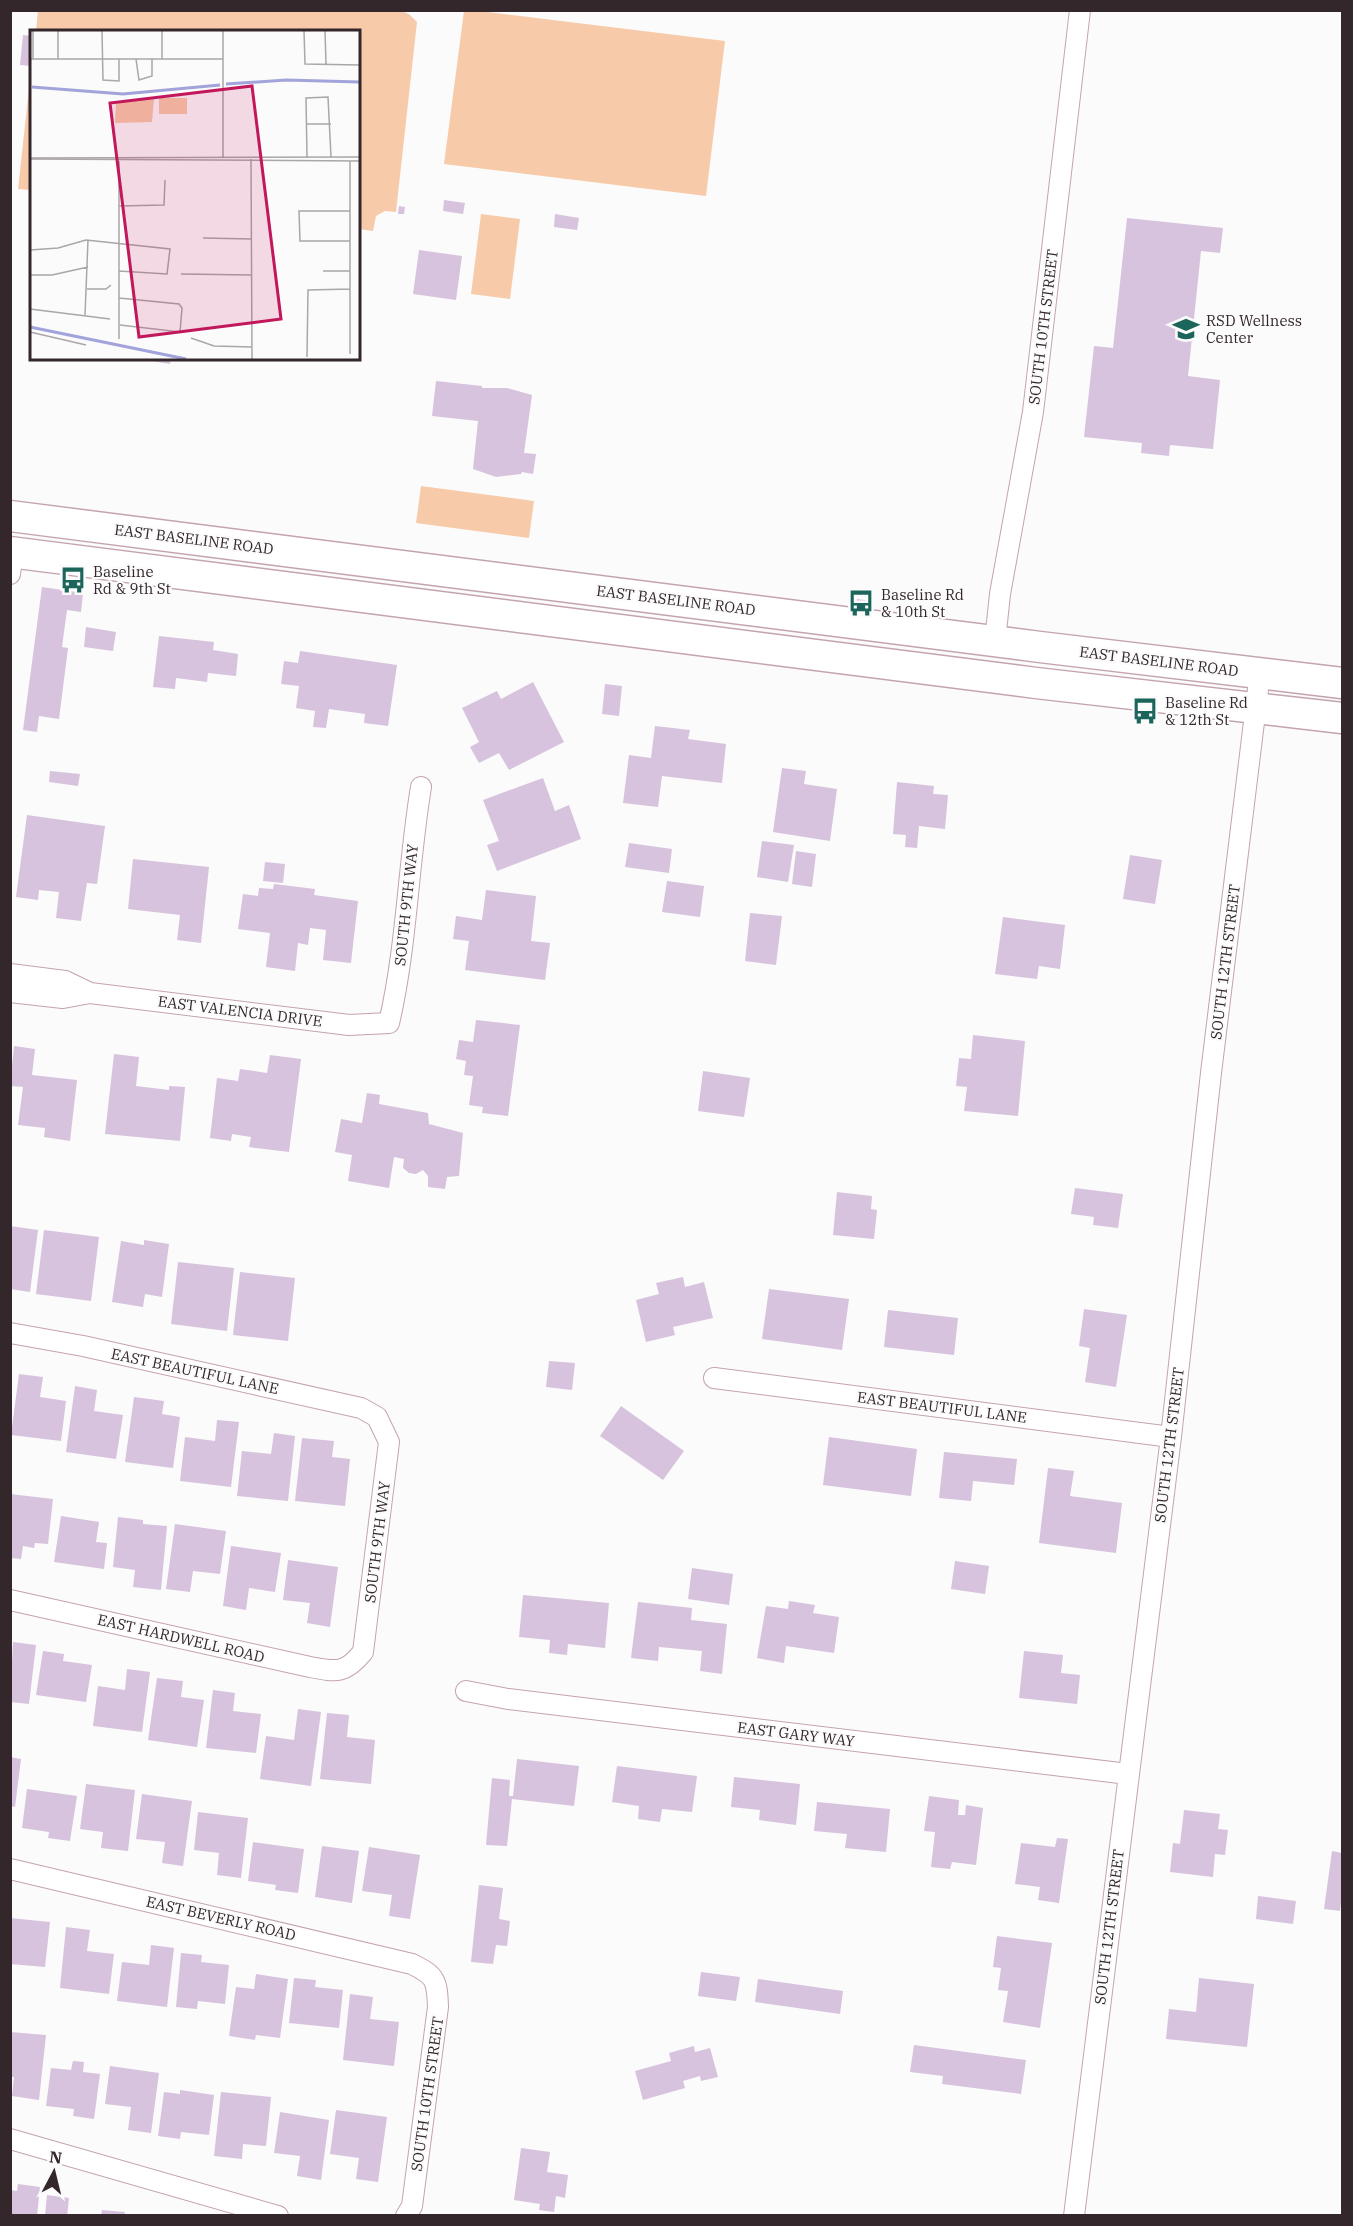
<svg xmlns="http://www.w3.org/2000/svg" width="1353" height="2226" font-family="'IBM Plex Serif',serif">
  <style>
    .green { fill: #f7cba9 }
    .building { fill: #d7c3dd }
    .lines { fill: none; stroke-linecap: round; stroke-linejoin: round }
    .street-casing { stroke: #c4a3b0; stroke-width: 22 }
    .primary-casing { stroke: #c4a3b0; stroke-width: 33 }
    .street { stroke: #fff; stroke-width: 20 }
    .primary { stroke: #fff; stroke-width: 30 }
    .labels { text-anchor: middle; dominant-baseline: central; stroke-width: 4.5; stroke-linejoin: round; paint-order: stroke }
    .poi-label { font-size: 15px; fill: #34272c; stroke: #fbfbfb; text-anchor: start }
    .street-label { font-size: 15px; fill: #34272c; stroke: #fbfbfb }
    .inset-river { fill: none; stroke: #a2a3da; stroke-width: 3 }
    .inset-road { fill: none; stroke: #aba6a8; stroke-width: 1.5 }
    .view { fill: #c2185b; fill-opacity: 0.15; stroke: #c2185b; stroke-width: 3 }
    .inset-edge { fill: none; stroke: #34272c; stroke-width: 3 }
  </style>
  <rect width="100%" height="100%" fill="#fbfbfb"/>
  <path class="green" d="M38,10H401L410,15L417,22L396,212L385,211L376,216L373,231L359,229L358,32L36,31Z
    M464,11H479L725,41L706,196L444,164Z
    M31,70V190L18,189Z
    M481,214L520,219L510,299L471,294Z
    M421,486L534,501L529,538L416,523Z"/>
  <path class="building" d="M23,35L32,36V66L20,65Z
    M444,200L465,203L463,214L443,211Z
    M399,206L405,207L404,214H398Z
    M555,214L579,218L577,230L554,227Z
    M1127,218L1223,228L1220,253L1201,251L1188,376L1220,380L1213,449L1170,445L1169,456L1141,453L1142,443L1084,437L1094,346L1113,348Z
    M419,250L462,256L456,300L413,294Z
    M134,358H171L170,364Z
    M436,381L482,386V388H507L532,395L524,453L536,454L533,474L522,472L521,474L496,477L473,469L478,421L432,416Z
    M42,587L83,593L81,612L67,610L62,647L68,648L59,719L39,716L37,732L23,730Z
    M857,599L872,601L871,606L856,605Z
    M86,627L116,632L113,651L84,647Z
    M159,636L214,642L213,650L238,654L236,676L208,673L207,682L176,678L175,689L153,687Z
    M300,651L397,665L388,726L364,723L365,714L329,709L326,728L313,727L315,711L296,708L299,686L281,684L284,661L298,663Z
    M533,682L564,742L509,770L499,753L479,763L470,747L479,742L462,708L497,691L501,699Z
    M605,684L622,686L619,716L602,714Z
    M1140,708L1152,710L1151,715L1139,713Z
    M655,726L690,730L688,739L726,744L722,783L662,776L658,807L623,803L629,755L651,758Z
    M782,768L806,771L804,784L837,789L830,841L773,832Z
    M50,771L80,774L78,786L49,782Z
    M543,778L555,811L569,805L581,839L497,871L487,845L499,841L483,800Z
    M897,782L934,786L933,794L948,795L945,829L919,826L917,848L905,847L906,835L893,834Z
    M27,815L105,826L97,884L87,883L81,921L56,918L59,892L39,890L38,900L16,897Z
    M762,841L794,845L788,882L757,877Z
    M629,843L672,849L669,873L625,867Z
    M796,851L816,854L812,887L792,884Z
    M1130,855L1162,860L1155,904L1123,899Z
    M133,859L209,867L201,943L177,940L180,915L128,909Z
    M265,862L285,864L283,883L263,881Z
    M667,881L704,886L700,917L662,912Z
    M274,884L315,889L314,895L358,901L351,963L323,960L326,930L310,928L308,945L298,943L295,971L266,967L270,933L238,929L243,894L258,896L259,888L273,889Z
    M486,890L536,896L531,941L550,943L545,980L465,970L469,941L453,939L456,916L482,920Z
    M750,913L782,916L776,965L745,961Z
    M1003,917L1065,925L1060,969L1039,966L1037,979L995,974Z
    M476,1020L520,1025L508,1116L482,1113L483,1107L469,1105L473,1076L464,1075L466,1061L456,1059L459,1040L473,1042Z
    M973,1035L1025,1041L1018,1116L964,1111L967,1087L956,1086L959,1058L971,1059Z
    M14,1046L35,1049L32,1075L77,1080L70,1141L44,1137L45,1128L18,1125L23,1087L10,1086Z
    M114,1054L139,1057L136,1086L169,1090V1086L185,1087L180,1141L105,1134Z
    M270,1055L301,1059L289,1152L249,1147L251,1137L232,1134L231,1141L210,1138L217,1078L238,1081L240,1069L267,1073Z
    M703,1071L750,1078L744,1117L698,1111Z
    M367,1093L380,1095L379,1104L428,1113L429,1124L463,1133L459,1176L447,1177L445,1189L428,1187V1176L423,1170L416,1174L409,1173L403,1168L404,1159L394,1157L389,1188L348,1181L352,1155L335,1152L341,1119L362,1123Z
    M1075,1188L1123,1194L1118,1228L1093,1225L1094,1217L1071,1214Z
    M837,1192L872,1196L871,1209L877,1210L874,1239L833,1235Z
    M10,1226L38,1230L30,1292L10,1289Z
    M44,1230L99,1237L91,1301L36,1294Z
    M144,1240L169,1244L162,1297L145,1294L143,1307L112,1302L121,1241L144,1245Z
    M178,1262L234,1268L227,1331L171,1324Z
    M240,1272L295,1278L288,1341L233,1335Z
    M683,1277L685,1287L704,1282L713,1318L673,1327L675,1335L646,1342L636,1300L659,1294L656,1283Z
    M769,1289L849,1299L842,1350L762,1339Z
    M1084,1309L1127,1315L1116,1387L1085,1382L1090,1348L1079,1346Z
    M888,1310L958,1318L954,1355L884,1347Z
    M549,1361L575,1363L572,1390L546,1387Z
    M19,1374L43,1377L40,1397L66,1401L61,1441L11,1435Z
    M75,1386L97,1390L94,1411L123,1415L116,1459L66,1452Z
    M134,1397L164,1401L162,1414L180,1417L173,1468L125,1462Z
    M621,1406L684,1451L663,1480L600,1436Z
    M217,1420L239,1422L231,1487L180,1481L185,1437L215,1441Z
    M274,1433L295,1436L288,1501L237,1496L242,1451L271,1454Z
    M829,1437L917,1449L911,1496L823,1485Z
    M302,1438L334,1441L332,1457L350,1459L345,1506L295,1501Z
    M944,1452L1017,1459L1014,1485L973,1481L971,1501L939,1498Z
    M1048,1468L1074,1471L1070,1496L1122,1503L1116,1553L1039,1543Z
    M10,1494L53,1499L48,1544L35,1543L34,1548L23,1546L21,1559L10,1558Z
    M61,1516L99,1522L96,1542L107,1543L104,1569L54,1562Z
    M118,1517L143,1520V1524L167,1526L161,1590L133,1587L135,1570L113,1567Z
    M175,1524L226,1531L220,1574L193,1571L190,1592L166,1589Z
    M231,1546L281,1553L275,1592L249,1588L246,1610L223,1606Z
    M288,1560L338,1567L330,1627L307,1623L310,1603L283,1600Z
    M955,1561L989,1566L985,1594L951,1589Z
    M692,1568L733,1574L729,1605L688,1599Z
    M523,1595L609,1603L605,1648L568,1644L567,1655L549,1653L550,1640L519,1637Z
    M789,1601L815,1605L813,1613L839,1617L834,1653L786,1646L784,1663L757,1658L766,1606L788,1609Z
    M638,1602L692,1608L691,1620L727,1624L722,1674L700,1671L702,1651L659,1647L658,1661L631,1658Z
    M13,1642L36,1645L29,1704L10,1702Z
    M43,1651L64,1654L63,1661L92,1665L86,1702L36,1695Z
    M1024,1651L1063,1655L1061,1673L1080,1675L1077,1704L1019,1698Z
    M127,1669L150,1672L142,1732L93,1726L98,1686L125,1690Z
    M157,1678L183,1681L181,1697L204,1700L197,1747L148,1740Z
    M213,1690L235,1693L233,1711L261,1714L256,1753L206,1748Z
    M298,1709L321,1712L311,1786L260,1779L266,1736L294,1740Z
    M327,1713L349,1715L347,1737L375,1740L371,1784L320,1779Z
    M10,1757L21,1759L15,1807L10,1806Z
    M517,1759L579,1766L574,1806L512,1799L507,1846L486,1845L492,1778L510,1780L509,1796H513Z
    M617,1766L697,1776L692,1812L662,1809L660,1822L638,1819L639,1806L612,1802Z
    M734,1777L800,1784L796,1825L759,1820L760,1810L731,1807Z
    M86,1784L135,1790L128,1851L101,1848L103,1832L80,1829Z
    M27,1789L77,1796L70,1841L48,1838L49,1832L22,1828Z
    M142,1794L192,1801L183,1866L162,1863L165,1842L136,1839Z
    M929,1796L959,1800L958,1815H965L966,1805L983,1808L976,1865L952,1862L950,1869L931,1867L935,1832L924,1831Z
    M817,1802L890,1809L886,1852L845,1848L847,1834L814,1831Z
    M1184,1810L1220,1814L1218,1829L1228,1830L1225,1855L1215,1854L1213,1877L1170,1872L1173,1843L1180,1844Z
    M198,1812L248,1818L241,1878L217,1875L219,1853L194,1850Z
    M1057,1838L1068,1839L1059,1903L1038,1900L1040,1887L1015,1884L1021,1843L1055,1847Z
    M253,1842L304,1849L298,1893L275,1890L276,1885L248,1881Z
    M322,1846L359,1851L352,1903L315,1897Z
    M369,1847L420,1855L410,1919L389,1916L392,1895L362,1891Z
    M1332,1851L1342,1853V1895L1340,1911L1324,1909Z
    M479,1885L503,1888L499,1919L510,1921L507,1946L496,1945L493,1964L471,1962Z
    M1258,1896L1296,1901L1293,1924L1256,1919Z
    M10,1918L50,1922L45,1967L10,1964Z
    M66,1927L90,1930L87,1951L114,1954L109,1994L60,1988Z
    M997,1936L1052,1943L1040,2028L1003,2022L1008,1991L998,1990L1001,1968L993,1967Z
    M151,1945L174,1948L167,2007L117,2001L122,1962L149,1965Z
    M181,1953L202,1955L201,1962L229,1965L225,2004L198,2001L197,2009L176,2007Z
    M701,1972L740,1977L736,2001L698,1996Z
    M256,1974L288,1979L280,2038L256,2035L255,2040L229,2036L236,1987L254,1989Z
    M294,1978L316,1980L315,1987L343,1990L339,2028L289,2023Z
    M1199,1978L1254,1984L1247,2047L1166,2039L1169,2009L1196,2012Z
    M758,1979L843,1991L840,2014L755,2002Z
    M350,1994L373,1997L370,2019L399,2022L394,2066L343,2060Z
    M10,2032L46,2035L39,2100L12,2096L14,2077H10Z
    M914,2045L1026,2060L1021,2094L942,2084L943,2076L910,2072Z
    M694,2046L695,2052L710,2048L718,2077L701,2081L700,2076L683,2081L685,2088L643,2100L635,2071L671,2061L669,2053Z
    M73,2061L84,2062L83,2072L100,2074L94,2119L73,2116L74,2109L46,2106L51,2068L71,2070Z
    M110,2066L159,2073L151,2133L128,2130L131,2107L105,2104Z
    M180,2090L214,2095L209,2135L181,2132L180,2139L158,2136L164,2092L180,2094Z
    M221,2092L271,2097L266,2146L243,2144L242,2159L214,2156Z
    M336,2110L387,2117L378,2182L356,2179L359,2158L330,2154Z
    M280,2112L329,2120L321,2180L297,2176L300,2156L274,2153Z
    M521,2148L550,2152L547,2172L568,2175L565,2198L556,2196L554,2212L539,2210L540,2204L514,2200Z
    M18,2184L40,2187L37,2216H10V2190L17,2191Z
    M47,2195L69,2198L67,2216H45Z
    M102,2210L125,2212L124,2216H101Z"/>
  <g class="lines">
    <g class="street-casing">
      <path id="street" d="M10,574L13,552
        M995,641L1000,594L1033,412L1080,10
        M10,974L65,981L90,993
        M10,992L63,998L90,993L349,1025L389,1023C407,946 408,865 421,787
        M10,1333L83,1346L361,1408L377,1417L389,1442L363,1652C345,1674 337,1672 310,1667L10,1600
        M714,1378L1171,1437
        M466,1691L508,1699L1128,1774
        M10,1869L412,1964C436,1976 437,1980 438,2007L412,2206L406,2216
        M10,2139L278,2216
        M1074,2216L1171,1437L1211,1073L1260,673"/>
    </g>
    <g class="primary-casing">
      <path id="primary" d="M10,516L1040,647L1342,683
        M10,552L1036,683L1342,718"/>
    </g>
    <use href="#street" class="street"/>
    <use href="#primary" class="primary"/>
  </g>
  <defs>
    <g id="school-bare" transform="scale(2.07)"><path d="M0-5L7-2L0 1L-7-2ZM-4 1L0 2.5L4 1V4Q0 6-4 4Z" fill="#1c655a" stroke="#fbfbfb" stroke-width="2.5" paint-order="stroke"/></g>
    <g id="bus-bare" transform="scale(2.07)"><path d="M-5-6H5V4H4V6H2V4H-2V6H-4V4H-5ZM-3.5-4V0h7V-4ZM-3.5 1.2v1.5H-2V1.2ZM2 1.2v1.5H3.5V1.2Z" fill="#1c655a" stroke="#fbfbfb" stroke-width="2.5" paint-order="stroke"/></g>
  </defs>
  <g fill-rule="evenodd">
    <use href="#school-bare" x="1186" y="329"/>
    <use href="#bus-bare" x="73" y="580"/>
    <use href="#bus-bare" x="861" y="603"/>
    <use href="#bus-bare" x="1145" y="711"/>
  </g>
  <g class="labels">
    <g class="poi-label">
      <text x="1206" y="320">RSD Wellness<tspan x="1206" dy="17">Center</tspan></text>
      <text x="93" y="571">Baseline<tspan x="93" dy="17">Rd &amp; 9th St</tspan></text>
      <text x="881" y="594">Baseline Rd<tspan x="881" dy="17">&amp; 10th St</tspan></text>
      <text x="1165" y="702">Baseline Rd<tspan x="1165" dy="17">&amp; 12th St</tspan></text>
    </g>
    <g class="street-label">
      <text transform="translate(1043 327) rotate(-83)">SOUTH 10TH STREET</text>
      <text transform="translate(194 539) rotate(7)">EAST BASELINE ROAD</text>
      <text transform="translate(676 600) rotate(7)">EAST BASELINE ROAD</text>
      <text transform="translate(1159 661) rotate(7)">EAST BASELINE ROAD</text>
      <text transform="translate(406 905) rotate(-84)">SOUTH 9TH WAY</text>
      <text transform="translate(1225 962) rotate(-83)">SOUTH 12TH STREET</text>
      <text transform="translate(240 1011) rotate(7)">EAST VALENCIA DRIVE</text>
      <text transform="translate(195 1371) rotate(12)">EAST BEAUTIFUL LANE</text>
      <text transform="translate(942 1407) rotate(7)">EAST BEAUTIFUL LANE</text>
      <text transform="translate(1169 1445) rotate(-83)">SOUTH 12TH STREET</text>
      <text transform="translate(377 1542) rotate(-83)">SOUTH 9TH WAY</text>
      <text transform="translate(181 1638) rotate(13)">EAST HARDWELL ROAD</text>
      <text transform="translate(796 1734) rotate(7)">EAST GARY WAY</text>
      <text transform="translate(221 1918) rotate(13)">EAST BEVERLY ROAD</text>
      <text transform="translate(1109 1927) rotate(-83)">SOUTH 12TH STREET</text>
      <text transform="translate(427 2094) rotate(-82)">SOUTH 10TH STREET</text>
    </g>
  </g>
  <g transform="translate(30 30)">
    <rect width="330" height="330" fill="#fbfbfb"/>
    <path d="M129,68H157V84H129ZM124,69L122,92L85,93L86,72Z" fill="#f7cba9"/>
    <path class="inset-river" d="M196,54L256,50L330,52M2,57L93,64L190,55M0,297L156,329"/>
    <path class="inset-road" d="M3,1V29M72,1L73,50L89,51V29M274,1L275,34L330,35M295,1L296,34M0,29H193M28,29V1M106,29L109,50L122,46V29M132,29V1M330,35V1M276,94H301M193,127V1M277,127L276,68L298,67L301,127M0,128L330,127M0,129L330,131M221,129L222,329M89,131V309M89,176L134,175L135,150M320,181H269L270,211H320M173,208L222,209M0,220L28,218L56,210L140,219L137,244L89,241M293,241H320M151,244L222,245M0,245H22L58,237M57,259H76L81,255M89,268L149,274L152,278L150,302L90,295M0,279L80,289M55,285L58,210M0,302L56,315M161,308L184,316L222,317M320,324V131M277,327L278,260L320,259"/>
    <path class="view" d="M222,56L251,289L109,307L80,73Z"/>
    <rect width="330" height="330" class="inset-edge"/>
  </g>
  <rect width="1353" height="2226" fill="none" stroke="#34272c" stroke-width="24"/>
  <g transform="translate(54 2172) rotate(7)" stroke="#fbfbfb" stroke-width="4.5" paint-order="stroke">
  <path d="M0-4.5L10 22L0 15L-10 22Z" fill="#34272c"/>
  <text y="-9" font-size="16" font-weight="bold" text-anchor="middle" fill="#34272c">N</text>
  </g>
</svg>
